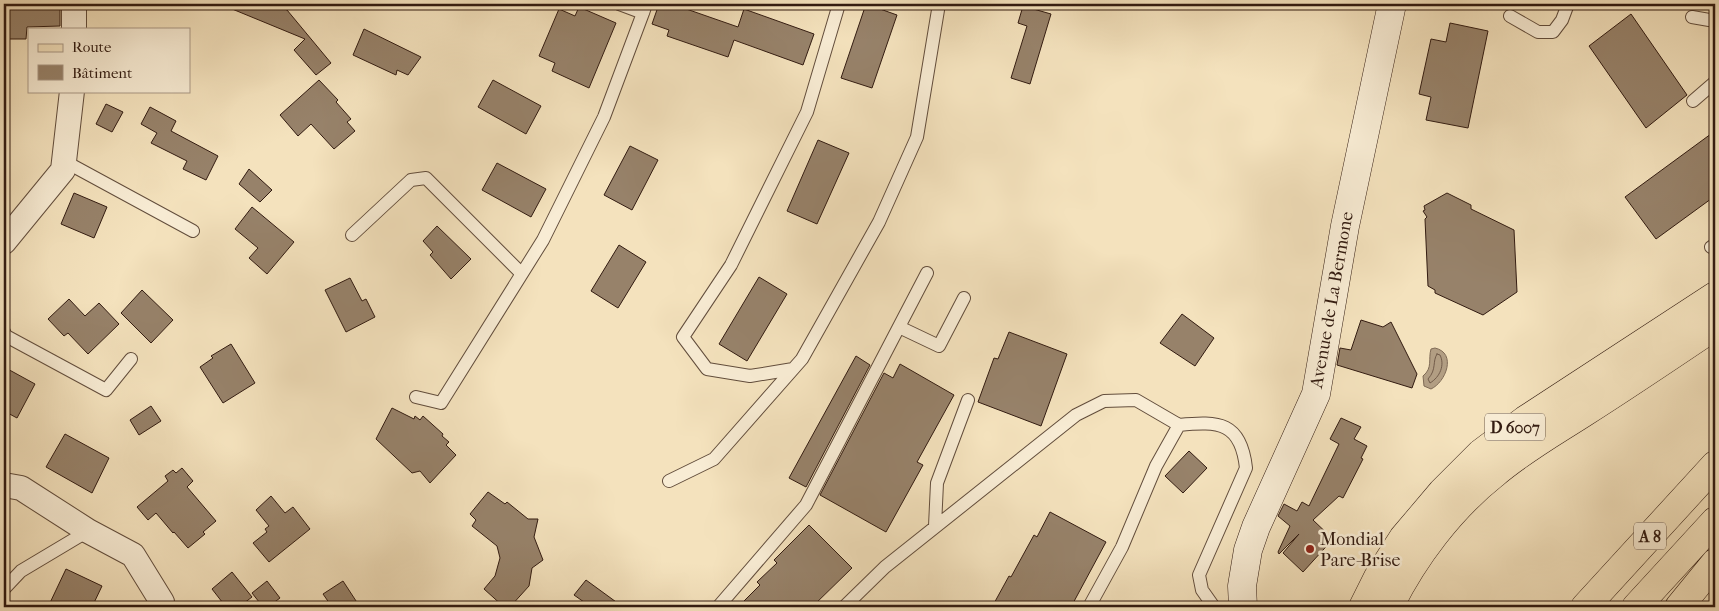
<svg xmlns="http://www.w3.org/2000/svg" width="1719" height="611" font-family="'IM FELL French Canon',serif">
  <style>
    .water { fill: #b29e83; stroke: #7f6a55 }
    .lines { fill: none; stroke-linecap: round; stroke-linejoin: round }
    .shore { stroke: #725c4a; stroke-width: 1 }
    .building { fill: #97826a; stroke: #321b11 }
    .lane-casing { stroke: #624d3c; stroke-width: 14 }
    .street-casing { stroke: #624d3c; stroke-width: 26 }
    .secondary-casing { stroke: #321b11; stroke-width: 29 }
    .primary-casing { stroke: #321b11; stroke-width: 29 }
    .highway-casing { stroke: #321b11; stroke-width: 29 }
    .lane { stroke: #f8ecd4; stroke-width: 12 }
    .street { stroke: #f8ecd4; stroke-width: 24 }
    .secondary { stroke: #f8ecd4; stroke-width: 28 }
    .primary { stroke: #f4e2bd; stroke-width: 28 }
    .highway { stroke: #f4e2bd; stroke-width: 28 }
    .poi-dot { fill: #8f2418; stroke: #f8ecd4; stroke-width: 2 }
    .labels { text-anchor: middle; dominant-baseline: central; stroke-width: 5; stroke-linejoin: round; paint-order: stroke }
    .shield { fill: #f8ecd4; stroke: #6d5a4c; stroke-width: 1 }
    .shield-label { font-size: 16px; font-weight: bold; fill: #321b11 }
    .street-label { font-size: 18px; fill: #321b11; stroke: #f8ecd4 }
    .poi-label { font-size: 18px; fill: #321b11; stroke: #f8ecd4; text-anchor: start }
  </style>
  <rect width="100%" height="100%" fill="#f4e2bd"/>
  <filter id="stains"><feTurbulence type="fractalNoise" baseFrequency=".004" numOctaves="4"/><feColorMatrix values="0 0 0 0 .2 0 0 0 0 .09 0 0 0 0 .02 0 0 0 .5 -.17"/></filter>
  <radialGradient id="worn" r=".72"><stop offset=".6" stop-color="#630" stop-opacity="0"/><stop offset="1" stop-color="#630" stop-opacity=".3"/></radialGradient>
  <path class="water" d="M1435,348C1457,353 1446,382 1431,389L1424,386L1423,376C1433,368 1428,359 1431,349Z"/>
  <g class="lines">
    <path class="shore" d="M1437,354L1440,355C1445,365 1440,377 1430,383L1428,379C1437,369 1432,362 1437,354Z"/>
  </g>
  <path class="building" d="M4,4H60V26L27,27L26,39H9V31H4Z
    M220,4H271L287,10L331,63L316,75L294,50L305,39Z
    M659,4H672L738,27L744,9L814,34L803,65L734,40L728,57L667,36L669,30L652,24Z
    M866,4L897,15L872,88L841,78Z
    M1023,6L1051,14L1030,84L1011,78L1027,26L1018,23Z
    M579,7L616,23L589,88L552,71L555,63L539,56L559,9L575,16Z
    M1631,14L1687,95L1646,128L1589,46Z
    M1450,23L1488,31L1468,128L1426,120L1431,97L1419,94L1431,39L1446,42Z
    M364,29L421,57L408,75L397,70L396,75L353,55Z
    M319,80L338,100L336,102L351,119L347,122L355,131L334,149L311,124L298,136L280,115Z
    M493,80L541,106L526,134L478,107Z
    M106,104L123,112L112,132L96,124Z
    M150,107L176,121L171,131L218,156L206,180L183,169L187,161L151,143L157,133L141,124Z
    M1715,131V196L1656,239L1625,197Z
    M818,140L849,153L817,224L787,211Z
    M630,146L658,160L632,210L604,195Z
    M497,163L546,189L531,217L482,190Z
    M249,169L272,190L260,202L239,184Z
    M74,193L107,207L94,238L61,224Z
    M1447,193L1471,205V209L1514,230L1517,292L1483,315L1435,293V290L1428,286L1425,219L1427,217L1423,211L1425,210L1424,206Z
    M252,207L294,242L267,274L249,258L258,248L235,229Z
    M437,226L471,259L451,279L430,255L433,252L423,241Z
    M619,245L646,262L618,308L591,291Z
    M759,277L787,294L747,361L719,344Z
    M350,278L362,301L366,299L375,317L346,332L325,290Z
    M142,290L173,320L151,343L121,313Z
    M69,299L85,316L99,303L119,324L88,354L68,333L64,336L48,319Z
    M1182,314L1214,338L1195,366L1160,343Z
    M1361,320L1383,327L1391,322L1417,374L1412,388L1337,365L1340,348L1351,350Z
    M1009,332L1067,354L1041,426L978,402L994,358L998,359Z
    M231,344L255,383L223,403L200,367L213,358L211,356Z
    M856,356L870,365L806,487L789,478Z
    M900,364L954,395L917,462L923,465L886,532L820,495L884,373L893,378Z
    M4,367L35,384L17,418L4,411Z
    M151,406L161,421L139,435L130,420Z
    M392,408L414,419L415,416L420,420L423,416L443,434L442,436L449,442L446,445L456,455L430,483L420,471L412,473L376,439Z
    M1341,418L1361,427L1354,439L1367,446L1361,458L1363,459L1343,498L1339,496L1313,520L1333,539L1303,572L1283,553L1299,534L1279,554L1278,552L1290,526L1278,516L1284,504L1297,511L1302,502L1309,506L1339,444L1330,439Z
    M65,434L109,458L92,493L46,467Z
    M1189,451L1207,468L1183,493L1165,476Z
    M182,468L193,481L187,487L216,521L203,532L205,534L188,548L174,532L173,533L156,513L148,520L137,507L168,481L165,476L173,470L176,473Z
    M488,492L505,504L507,502L528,519H538L534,537L543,560L532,568L529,586L510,607H504L484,589L495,576L500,558L497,546L472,526L476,520L470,514Z
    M271,496L285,513L293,507L310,529L269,562L253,543L267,532L265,529L269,526L256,510Z
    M1050,512L1106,542L1071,607H992L1009,576L1011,577L1034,535L1037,537Z
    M809,525L852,568L812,607H738L760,585L757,582L777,563L774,560Z
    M66,569L102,586L92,607H48Z
    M232,572L252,597L239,607H226L212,589Z
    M586,580L623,607H591L574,595Z
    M267,581L280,598L268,607H263L252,593Z
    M343,581L360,607H332L323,594Z"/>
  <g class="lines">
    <g class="lane-casing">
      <path id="lane" d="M619,4L643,13L646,4
        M1510,16L1538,32H1553L1562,20L1568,4
        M1692,17L1715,21
        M1693,101L1715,82
        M64,161L193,231
        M352,235L411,180L426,178L521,273
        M1711,247L1715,245
        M899,327L939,346L964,298
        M4,332L6,336L106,390L131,359
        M793,369L750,376L707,369L683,337L731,265L807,112L839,4
        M416,397L441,403L543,240L604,117L643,13
        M669,481L714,459L802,359L879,222L917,137L939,4
        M935,526L937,483L968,400
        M4,589L21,571L88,531
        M718,607L806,505L927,273
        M844,607L885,567L1076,415L1104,401L1136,400L1179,425
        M1089,607L1122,547L1156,466L1179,425C1219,421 1241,422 1246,468L1199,575L1202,590L1214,607"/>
    </g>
    <g class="street-casing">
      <path id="street" d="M74,29V4
        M4,242L63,170L72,91
        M4,485L21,488L88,531L133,555L162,602V607"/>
    </g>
    <g class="secondary-casing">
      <path id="secondary" d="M1243,607L1242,586L1248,550L1256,527L1316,394L1345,226L1392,4"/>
    </g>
    <g class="primary-casing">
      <path id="primary" d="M1363,607L1378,577L1403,538L1442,492L1481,453L1525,420L1715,296
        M1389,607C1414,557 1450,509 1494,474C1522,450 1554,432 1585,412C1629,384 1672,355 1715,326"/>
    </g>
    <g class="highway-casing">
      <path id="highway" d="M1585,607L1715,465
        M1636,607L1715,521
        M1679,607L1715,563"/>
    </g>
    <use href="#lane" class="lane"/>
    <use href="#street" class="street"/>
    <use href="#secondary" class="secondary"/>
    <use href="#primary" class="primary"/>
    <use href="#highway" class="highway"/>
  </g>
  <circle class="poi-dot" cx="1310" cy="549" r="5"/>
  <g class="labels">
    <g class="shield">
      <rect x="1485" y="413.5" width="60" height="27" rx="4"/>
      <rect x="1634" y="522.5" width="32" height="27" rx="4"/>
    </g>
    <g class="shield-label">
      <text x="1515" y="427">D 6007</text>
      <text x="1650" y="536">A 8</text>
    </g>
    <g class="street-label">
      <text transform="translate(1332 300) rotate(-80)">Avenue de La Bermone</text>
    </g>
    <g class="poi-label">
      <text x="1320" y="539">Mondial<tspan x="1320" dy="21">Pare-Brise</tspan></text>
    </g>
  </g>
  <rect width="1719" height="611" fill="none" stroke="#f4e2bd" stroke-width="20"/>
  <rect x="5" y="5" width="1709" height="601" fill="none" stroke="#321b11" stroke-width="2.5"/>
  <rect x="10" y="10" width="1699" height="591" fill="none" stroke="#321b11"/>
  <rect x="28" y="28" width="162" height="65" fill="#f8ecd4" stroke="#a99886"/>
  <rect x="38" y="44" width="25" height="8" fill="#f4e2bd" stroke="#a99886"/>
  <text x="72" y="52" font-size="15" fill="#321b11">Route</text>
  <rect x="38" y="65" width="25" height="15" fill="#97826a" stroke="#a99886"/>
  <text x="72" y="78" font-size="15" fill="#321b11">Bâtiment</text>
  <rect width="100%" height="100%" filter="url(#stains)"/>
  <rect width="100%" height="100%" fill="url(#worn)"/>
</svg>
